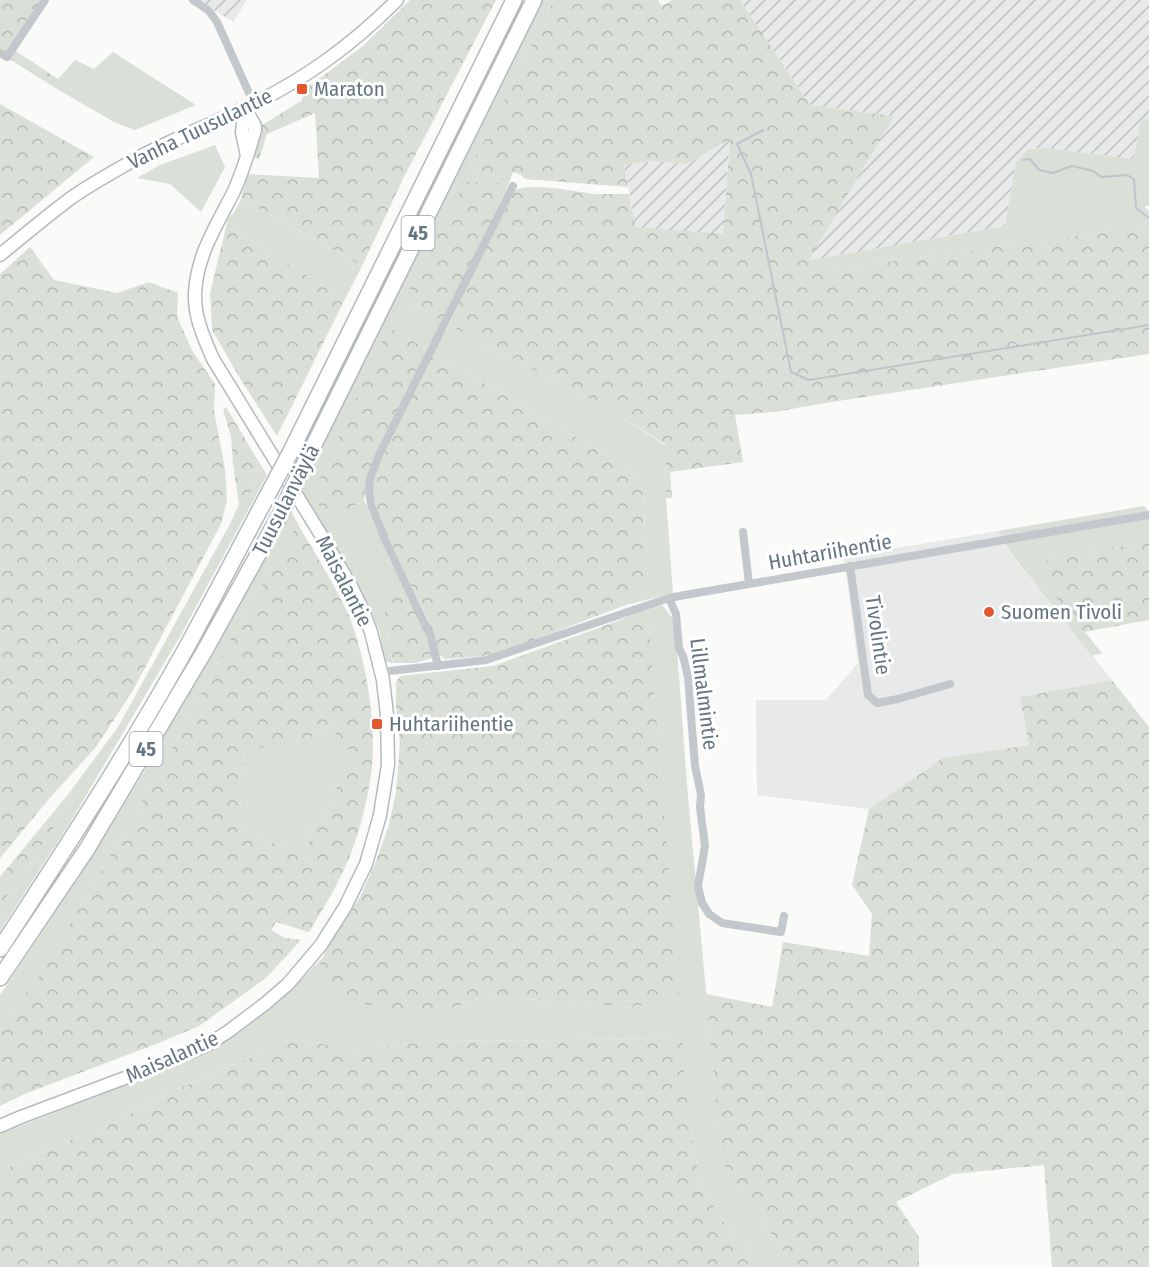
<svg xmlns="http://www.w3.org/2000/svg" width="1149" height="1267" font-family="'Fira Sans Condensed',sans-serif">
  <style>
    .built { fill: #e8e9e9 }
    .industrial { fill: url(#industrial-furrows) }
    .green { fill: #dadfd7 }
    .forest { fill: url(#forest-crowns); fill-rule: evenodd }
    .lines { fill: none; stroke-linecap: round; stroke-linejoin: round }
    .stream { stroke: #bbc7cb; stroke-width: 2 }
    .secondary-casing { stroke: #b3babf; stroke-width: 15 }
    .motorway-casing { stroke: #b4b9bd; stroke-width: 18 }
    .minor { stroke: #c3c8cc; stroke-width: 8 }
    .secondary { stroke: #fff; stroke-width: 12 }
    .motorway { stroke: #fff; stroke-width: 15 }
    .motorway-bridge-casing { stroke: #b4b9bd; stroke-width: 18; stroke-linecap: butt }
    .motorway-bridge { stroke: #fff; stroke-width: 15 }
    .poi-dot { fill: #e4572e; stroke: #fff; stroke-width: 2 }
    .labels { text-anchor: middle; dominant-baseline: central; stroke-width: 6; stroke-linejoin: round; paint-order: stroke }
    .shield { fill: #fff; stroke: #939fa8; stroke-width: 1.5 }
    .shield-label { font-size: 20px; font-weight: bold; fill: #657683 }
    .poi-label { font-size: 21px; fill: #657683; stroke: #fff; text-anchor: start }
    .street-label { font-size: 21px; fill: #657683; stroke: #fff }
  </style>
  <defs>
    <pattern id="industrial-furrows" width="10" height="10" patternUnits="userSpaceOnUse" patternTransform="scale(1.5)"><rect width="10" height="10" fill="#e8e9e9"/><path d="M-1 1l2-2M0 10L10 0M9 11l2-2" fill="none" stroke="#c0c1c2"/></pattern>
    <pattern id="forest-crowns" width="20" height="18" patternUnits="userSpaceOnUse" patternTransform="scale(1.5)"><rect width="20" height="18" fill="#dadfd7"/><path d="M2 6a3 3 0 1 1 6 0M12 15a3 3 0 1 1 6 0" fill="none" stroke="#b4b9b4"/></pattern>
  </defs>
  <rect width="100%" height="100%" fill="#fafaf8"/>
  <path class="built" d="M998,531L1011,554L1112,680L1020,697L1029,745L943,758L869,809L757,795L756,700H826L858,663L844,558L851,555L873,552Z"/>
  <path class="industrial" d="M198,0H247L233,22Z
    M740,0H1149V120H1141L1134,159L1047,148L1029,149L1016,163L1005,226L809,260L893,116L810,105Z
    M730,139L723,235L636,227L624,165L654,161L687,164Z"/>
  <path class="green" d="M542,0H554L470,169L495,176L504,177L513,172L507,188L502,183L405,299L443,322L427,350L390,328L331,520L364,500L388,557L409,597L386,626L393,663L387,662L383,657L380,632L372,614L364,600L357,581L300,492L369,348Z
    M113,52L196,105L135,130L114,122L52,86L75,60L94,69Z
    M1141,119L1149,120V206H1144L1149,211V226L809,273V260L1005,226L1016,162L1029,149L1047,148L1134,159Z
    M215,145L225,167L201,212L170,184L137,178L160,165Z
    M241,199L362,266L345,299L236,231L228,219L235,211Z
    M449,325L612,411L665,445L666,498L673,593L626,605L648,583L643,494L639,480L618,462L433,353Z
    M253,452L267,475L182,633L71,821L0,931V906L74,798L70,792L118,727L231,522L239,504L242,508L260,475Z
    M1144,506L1149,511V541L1030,564L1102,653L1092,656L1011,553L998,531Z
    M290,510L299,525L301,530L294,531L234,633L150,788L39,978L0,1026V995L84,869L147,767L229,622Z
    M662,605L675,621L687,785L721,1154L730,1178L796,1267H768L727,1227L700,1185L685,1083L681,1039L430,1041L366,1050L291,1040L171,1092L122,1118L0,1171V1134L188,1061L241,1032L280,1001L324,956L316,973L455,1007L485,996L633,1007L678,1000L649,626L636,613Z
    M332,723L353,751L323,818L311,830L306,861L239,823L244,750L316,736Z"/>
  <path class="forest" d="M0,0H49L16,51L58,79L52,86L0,53Z
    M410,0H496L404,177L362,266L241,199L247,174L319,178L315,113L267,134L259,159L253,158L259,127L301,101L308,87L363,46Z
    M554,0H658L662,6L672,0H740L810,105L894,116L809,260V273L1149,226V354L825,403L775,412L735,415L743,462L670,472L672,498H666L665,444L612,411L449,325L510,193C525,180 575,192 595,194C606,194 618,194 629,194L636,227L723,234L730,139L687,164L654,161L624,165L628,187L525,179L520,174L513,172L504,177L495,176L470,169Z
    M0,104L94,157L0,235Z
    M465,182L502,183L507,188L443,322L405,299Z
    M228,219L236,231L345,299L277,436L241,380L212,330L210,293Z
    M30,247L54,280L117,293L149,282L178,293L177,317L193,352L215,384L214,411L225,469L227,500L221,524L132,692L96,747L49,799L0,858V274Z
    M389,327L427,350L369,470L364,500L331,520L319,505L317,484Z
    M433,353L618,462L639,480L643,494L648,583L626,605L504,651L484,656L445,659L438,653L428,620L380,521L375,504L371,480Z
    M226,407L253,452L260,475L242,509L239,504L233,464L231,436L223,410Z
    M294,530H301C314,551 327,572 338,594C342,602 347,610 350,618C365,659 373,705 373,748C373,772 366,807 359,829C349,866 329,900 309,932L276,922L271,930L285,938L301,940L266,978L199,1026L156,1044L27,1093L0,1106V1026L39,977L150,788L234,633ZM332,723L339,746L353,751L323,818L311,830L306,861L239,823L244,751L316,736Z
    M1149,541V620L1084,632L1029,564Z
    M394,592L409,597L430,637L432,658L416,663H393L386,626L382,619Z
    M636,613L649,625L679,1000L633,1007L485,996L455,1007L419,1015L345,1000L316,973L329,944L360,897L375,864L389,825L396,792L400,743L396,706V682L400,676L493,666L615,622Z
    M1112,680L1149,727V1267H1052L1044,1165L953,1174L896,1202L919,1237V1267H796L730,1178L721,1154L706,994L772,1007L783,942L869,956L872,914L852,885L869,809L943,758L1029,745L1020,697Z
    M70,792L74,798L0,906V877Z
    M682,1039L685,1083L700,1185L727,1227L768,1267H0V1171L122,1118L171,1092L291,1040L366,1050L430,1041Z"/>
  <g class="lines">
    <path class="stream" d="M763,130L737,144L751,174L791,372L809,380L1149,325
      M1023,160L1030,159L1039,170L1053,173L1072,166L1093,171L1101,177L1127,175L1134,179L1136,208L1149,218"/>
    <g class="secondary-casing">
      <path id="secondary" d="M245,108L242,132L247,156
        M0,255C23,236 47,216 71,198C91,184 113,172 134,160C170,140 208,126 245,108C304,80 351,46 397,0
        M0,1126L21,1117L154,1067L207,1045L229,1031L266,1003L288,984L321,945L345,907L366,864L380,815L388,765L387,715L383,680L371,632L363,611L351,586L321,535L213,359C204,338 194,317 195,293C197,254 217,225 234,191C243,171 249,151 255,130V126L245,108"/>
    </g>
    <g class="motorway-casing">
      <path id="motorway" d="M290,453L514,0
        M303,467L534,0
        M0,949C65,849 131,748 189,643C215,595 241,546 266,498
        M0,978L87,849L204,652L281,513"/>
    </g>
    <path class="minor" d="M193,0L209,11L217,22L254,104
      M0,53L7,57L45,0
      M743,532L749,584
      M850,566L868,695L877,703L898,699L950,684
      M669,598L676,614L679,648L683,656L688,677L695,766L701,795L700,807L705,846L698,886L702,903L709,914L722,923L781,932L784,916
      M438,666L431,637L385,540L371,505L369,490L370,478L380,453L513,186
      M381,672L486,660L669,598L685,595L1149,515"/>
    <use href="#secondary" class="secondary"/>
    <use href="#motorway" class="motorway"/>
    <g class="motorway-bridge-casing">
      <path id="motorway-bridge" d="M266,498L290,453
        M281,513L303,467"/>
    </g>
    <use href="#motorway-bridge" class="motorway-bridge"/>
  </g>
  <g class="poi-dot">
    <rect x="296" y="83" width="12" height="12" rx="3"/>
    <circle cx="989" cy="612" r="6"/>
    <rect x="371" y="718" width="12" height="12" rx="3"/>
  </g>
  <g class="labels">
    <g class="shield">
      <rect x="401.5" y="216" width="33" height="34" rx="4.5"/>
      <rect x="129.5" y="732" width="33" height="34" rx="4.5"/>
    </g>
    <g class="shield-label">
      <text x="418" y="233">45</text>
      <text x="146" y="749">45</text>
    </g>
    <g class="poi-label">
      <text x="314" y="89">Maraton</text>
      <text x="1001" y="612">Suomen Tivoli</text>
      <text x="389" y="724">Huhtariihentie</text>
    </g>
    <g class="street-label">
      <text transform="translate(200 129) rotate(-26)">Vanha Tuusulantie</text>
      <text transform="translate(286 500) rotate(-63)">Tuusulanväylä</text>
      <text transform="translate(830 552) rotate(-10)">Huhtariihentie</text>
      <text transform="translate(344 581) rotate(63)">Maisalantie</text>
      <text transform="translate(878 635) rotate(82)">Tivolintie</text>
      <text transform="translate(704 694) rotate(83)">Lillmalmintie</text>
      <text transform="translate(172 1057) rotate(-24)">Maisalantie</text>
    </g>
  </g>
</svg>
